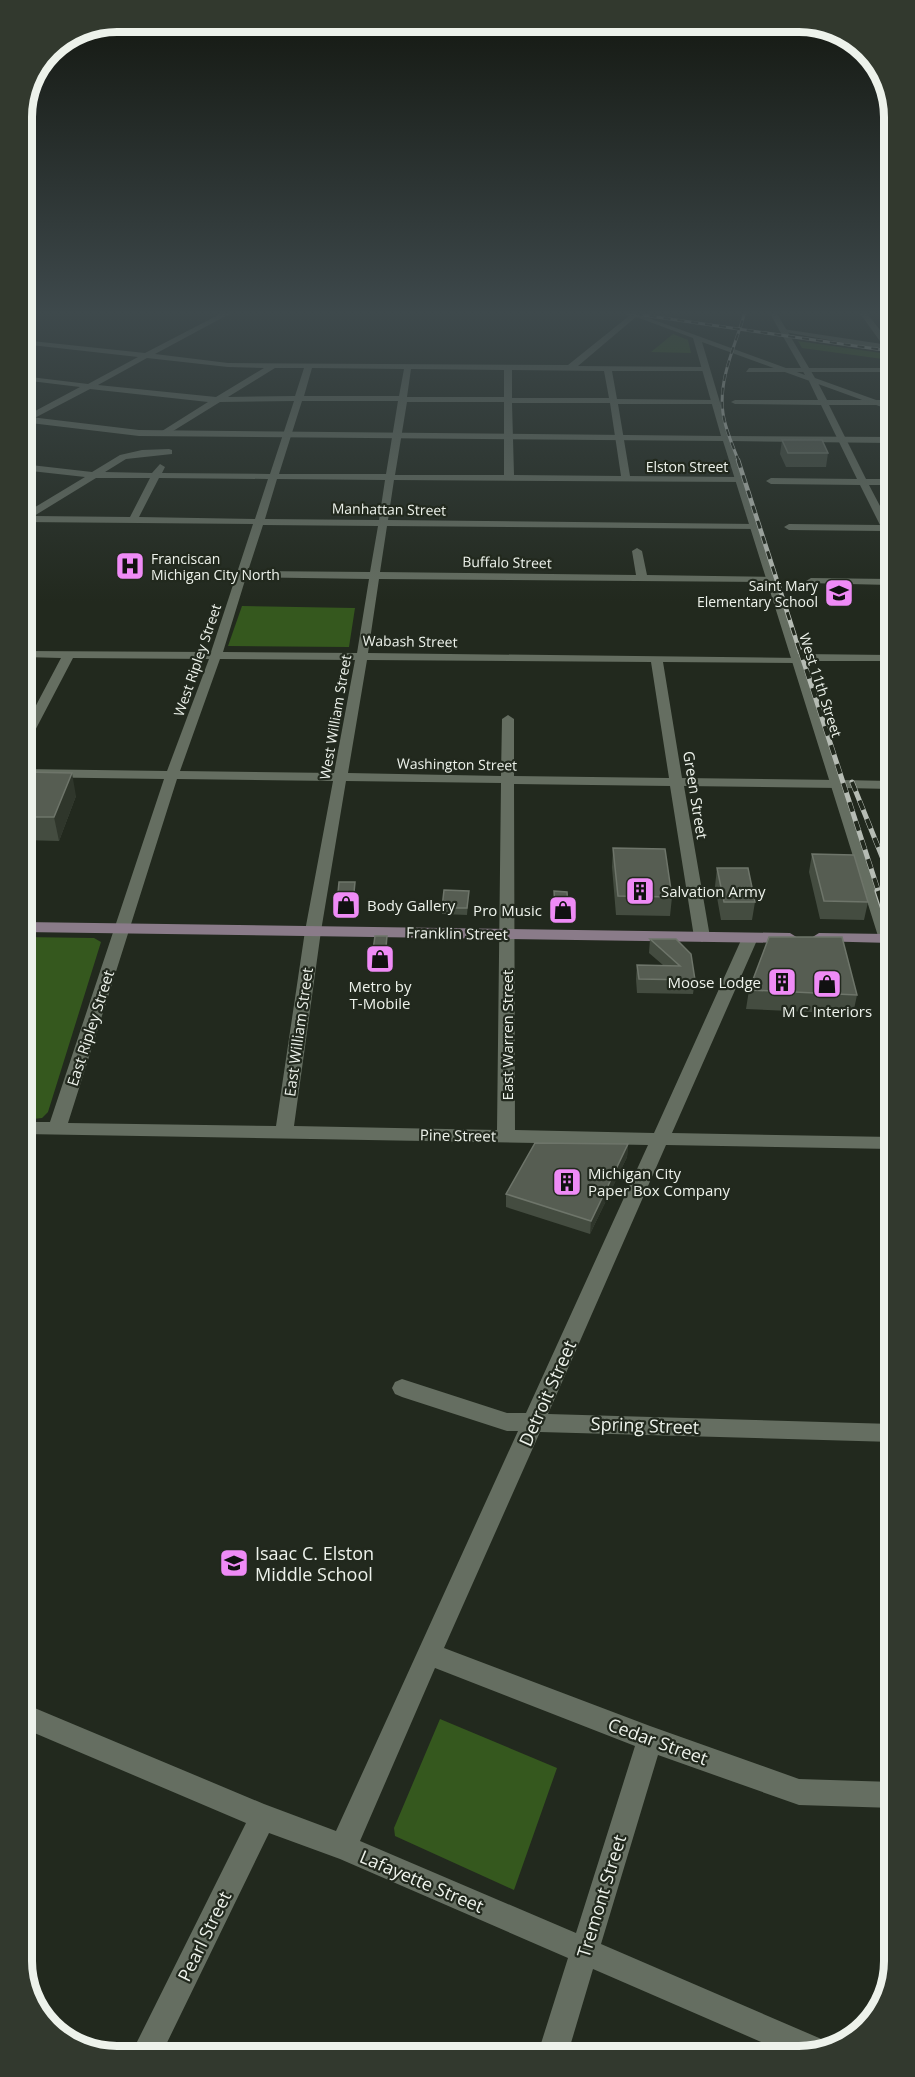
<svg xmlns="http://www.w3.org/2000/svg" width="915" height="2077" font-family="'Open Sans',sans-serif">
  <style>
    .green { fill: #35581e }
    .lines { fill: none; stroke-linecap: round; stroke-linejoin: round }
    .minor { fill: #656e61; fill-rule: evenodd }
    .tertiary { fill: #656e61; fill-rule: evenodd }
    .secondary { fill: #8a7b89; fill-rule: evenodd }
    .rail-far3-casing { stroke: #b6bcb4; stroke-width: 3 }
    .rail-far2-casing { stroke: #b6bcb4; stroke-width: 4.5 }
    .rail-far1-casing { stroke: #b6bcb4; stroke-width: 5 }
    .rail-casing { stroke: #b6bcb4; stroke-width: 7 }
    .rail-far3 { stroke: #22291e; stroke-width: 2; stroke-dasharray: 7; stroke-linecap: butt }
    .rail-far2 { stroke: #22291e; stroke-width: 3; stroke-dasharray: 8; stroke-linecap: butt }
    .rail-far1 { stroke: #22291e; stroke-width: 4; stroke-dasharray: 10; stroke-linecap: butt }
    .rail { stroke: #22291e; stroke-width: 4.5; stroke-dasharray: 14; stroke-linecap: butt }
    .wall { fill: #444c40 }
    .shaded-wall { fill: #2f362b }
    .building { fill: #565d52; stroke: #6e756a; stroke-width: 1.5 }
    .labels { text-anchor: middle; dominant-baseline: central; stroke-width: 4.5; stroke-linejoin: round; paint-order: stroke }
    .far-street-label { font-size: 14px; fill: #edf2eb; stroke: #22291e }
    .far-poi-label { font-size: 14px; fill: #edf2eb; stroke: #22291e; text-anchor: start }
    .street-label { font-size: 15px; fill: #edf2eb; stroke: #22291e }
    .poi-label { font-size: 15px; fill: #edf2eb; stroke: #22291e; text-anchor: start }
    .near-street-label { font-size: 18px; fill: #edf2eb; stroke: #22291e }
    .near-poi-label { font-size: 18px; fill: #edf2eb; stroke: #22291e; text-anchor: start }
    .rim { fill: none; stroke: #edf2eb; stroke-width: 8 }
  </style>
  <rect width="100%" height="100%" fill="#22291e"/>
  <path class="green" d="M673,334L688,340L691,353L651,352Z
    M798,341L888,354L890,360L802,348Z
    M242,606L355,608L349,647L228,646Z
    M23,937L94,938L101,942L48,1112L42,1118L24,1120Z
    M440,1719L557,1768L514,1890L395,1836L394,1828Z"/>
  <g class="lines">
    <path class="minor" d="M224,312H233L155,354L228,363L568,365L634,312L637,316L578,366L704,367L708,369L704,371H612L617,399L715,400L719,402L715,404H618L630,476L739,477L744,480L742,482L394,480L388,520L755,524L760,527L759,529L387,526L380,572L636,575L632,551L637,548L642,551L647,575L772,577L776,578V582L379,579L368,653L800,658L802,660L796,663L663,662L682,778L838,780L845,784L838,788L684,786L710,937L702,942L694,937L670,786L514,784L515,1130L654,1133L742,938L750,933L755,935L758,938L672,1133L892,1137V1149L666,1145L548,1414L893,1424V1442L540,1432L444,1648L650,1726L799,1779L893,1782L894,1808L799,1805L658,1755L601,1944L826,2041L829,2051H782L593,1969L568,2053H538L568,1958L340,1859L269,1833L161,2055L130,2056L246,1823L25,1729V1704L264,1804L336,1831L518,1431H507L402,1397L395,1394L392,1388L395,1382L402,1379L507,1413H526L648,1145L24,1134V1122H50L164,779L23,777V769L167,771L209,659L73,658L29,742L23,746V730L61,658L23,657V651L211,652L253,524L22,522V515L85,477L22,470V464L92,472L120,455L142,450L169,449L172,450V454L126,459L105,472L152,473L160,464L165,467L162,473L270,474L294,401L220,402L165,436L161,433L162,431L208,402L90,389L25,423L22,418L80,387L22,380V376L88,384L138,357L22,344V340L145,353ZM147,358L228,367L264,368L216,397L98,385ZM275,368H304L295,396L228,397ZM312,368L404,369L399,396H304ZM411,369L504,370V397H407ZM512,370L604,371L609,398H512ZM302,401H398L386,474H279ZM407,402H504V475H395ZM512,403H610L621,476L514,475ZM96,478H150L130,517L34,516ZM159,478L268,479L255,519L139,517ZM277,479L385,480L379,520L265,519ZM263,525L378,526L370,572L248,571ZM246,577L369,579L357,653L223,652ZM220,659L355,660L334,773L180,771ZM367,660L651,662L669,778L514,776V719L508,715L502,719L501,776L348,773ZM177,779L333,781L305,931L276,1126L68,1123ZM346,781L501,783L497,1130L294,1126L321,931ZM435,1668L635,1746L576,1933L360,1841Z
      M859,312H866L890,343V351L779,331L783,329L882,344Z
      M749,368H890V372H746Z
      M813,379L817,381L827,400H890V405H829L866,479H890V485H869L890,525V539L882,531L789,530L784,527L789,524L880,525L860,485L771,484L766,481L771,478L857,479L821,405L735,404L731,402L735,400H818L809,381Z
      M811,578L890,579V585L807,583L806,581Z"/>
    <path class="tertiary" d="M623,312H632L805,375L769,312H776L815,378L890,405V410L702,342L730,436L890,437V443L731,441L801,654L890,655V661H803L842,780L891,781V789L845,788L891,929V957L883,952L723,441L139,436L22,422V416L139,430L721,436L693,338Z"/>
    <path class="secondary" d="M23,922L790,933L798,938L790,943L23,932Z
      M819,933L887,934L891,935V943L814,941L811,938Z"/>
    <g class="rail-far3-casing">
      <path id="rail-far3" d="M622,312L890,351
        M739,462C733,446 725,429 723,413C718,379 736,344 745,312"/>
    </g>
    <g class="rail-far2-casing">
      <path id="rail-far2" d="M738,460L800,652"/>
    </g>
    <g class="rail-far1-casing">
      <path id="rail-far1" d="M800,650L879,893
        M852,782L891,879"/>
    </g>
    <g class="rail-casing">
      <path id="rail" d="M878,891L891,931"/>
    </g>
    <use href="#rail-far3" class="rail-far3"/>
    <use href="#rail-far2" class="rail-far2"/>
    <use href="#rail-far1" class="rail-far1"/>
    <use href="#rail" class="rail"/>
  </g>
  <path class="wall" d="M782,440L828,453L826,467H786L780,454Z
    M23,772L76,796L59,841L23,840Z
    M613,848L672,897L670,916L616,915L612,867Z
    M812,854L868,902L864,920L820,919L809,872Z
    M717,868L755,902L752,920H721L715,886Z
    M355,882V894L353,915L338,916L337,903Z
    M469,891L467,915L442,914V908Z
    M554,891L568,906L567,918H555Z
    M650,939H676L695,980L693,994L637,993L636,979L637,965H663L649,953Z
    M388,949L385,970H373L372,957Z
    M749,990L857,995L853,1014L746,1009Z
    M628,1144L627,1157L590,1234L506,1207V1194Z"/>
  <path class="shaded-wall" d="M72,773L76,796L59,841L54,817Z
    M355,882V894L353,915V903Z
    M387,936L388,949L385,970V957Z
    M628,1144L627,1157L590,1234L591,1221Z"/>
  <path class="building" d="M782,440H822L828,453H788Z
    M23,772L72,773L54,817H23Z
    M613,848L665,849L672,897L618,896Z
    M812,854L854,855L868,902L824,901Z
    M717,868H748L755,902H724Z
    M339,882H355L353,903H337Z
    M444,890L469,891L467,908H442Z
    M554,891L567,892L568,906H555Z
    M375,936H387L385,957H372Z
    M769,937H842L857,995L749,990Z
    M650,939H676L691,954L695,980L639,979L637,965L680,966Z
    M535,1143L628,1144L591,1221L506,1194Z"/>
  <linearGradient id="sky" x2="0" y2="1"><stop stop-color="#131710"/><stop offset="0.52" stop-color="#3e494c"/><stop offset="1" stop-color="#3e494c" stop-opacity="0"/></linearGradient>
  <rect width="915" height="602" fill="url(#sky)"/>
  <defs>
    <g id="hospital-square" transform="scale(1.5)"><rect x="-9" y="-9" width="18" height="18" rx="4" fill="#ef8bf6" stroke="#22291e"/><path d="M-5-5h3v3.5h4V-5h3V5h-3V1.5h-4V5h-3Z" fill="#111"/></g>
    <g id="school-square" transform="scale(1.5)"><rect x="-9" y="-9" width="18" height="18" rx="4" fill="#ef8bf6" stroke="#22291e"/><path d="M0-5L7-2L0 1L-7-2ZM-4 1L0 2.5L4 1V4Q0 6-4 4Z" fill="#111"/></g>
    <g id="building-square" transform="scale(1.5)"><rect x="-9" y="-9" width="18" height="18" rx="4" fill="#ef8bf6" stroke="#22291e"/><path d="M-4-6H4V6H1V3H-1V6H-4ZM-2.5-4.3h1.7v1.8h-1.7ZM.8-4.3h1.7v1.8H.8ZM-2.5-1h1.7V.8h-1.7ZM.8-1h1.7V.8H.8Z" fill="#111"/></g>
    <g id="shop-square" transform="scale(1.5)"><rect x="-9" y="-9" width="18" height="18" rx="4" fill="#ef8bf6" stroke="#22291e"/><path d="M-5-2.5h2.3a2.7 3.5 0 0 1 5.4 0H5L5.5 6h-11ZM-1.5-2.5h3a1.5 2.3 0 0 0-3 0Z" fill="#111"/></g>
  </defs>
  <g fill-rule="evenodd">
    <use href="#hospital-square" x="130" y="566"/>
    <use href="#school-square" x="839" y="593"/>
    <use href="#building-square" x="640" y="891"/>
    <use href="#shop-square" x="346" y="905"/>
    <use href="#shop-square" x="563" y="910"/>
    <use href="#shop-square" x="380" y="959"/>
    <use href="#building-square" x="782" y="982"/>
    <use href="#shop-square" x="827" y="984"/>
    <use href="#building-square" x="567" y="1182"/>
    <use href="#school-square" x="234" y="1563"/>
  </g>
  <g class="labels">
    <g class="far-street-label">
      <text x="687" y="466">Elston Street</text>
      <text transform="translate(389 509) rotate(1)">Manhattan Street</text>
      <text transform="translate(507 562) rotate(1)">Buffalo Street</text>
      <text transform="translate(410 641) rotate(1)">Wabash Street</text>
      <text transform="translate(197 660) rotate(-71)">West Ripley Street</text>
      <text transform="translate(821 685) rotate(72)">West 11th Street</text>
      <text transform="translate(335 717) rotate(-80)">West William Street</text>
      <text transform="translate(457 764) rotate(1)">Washington Street</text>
    </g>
    <g class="far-poi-label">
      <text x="151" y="558">Franciscan<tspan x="151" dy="16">Michigan City North</tspan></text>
      <text x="818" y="585" text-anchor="end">Saint Mary<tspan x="818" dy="16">Elementary School</tspan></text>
    </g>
    <g class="street-label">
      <text transform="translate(696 795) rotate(81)">Green Street</text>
      <text transform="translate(457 933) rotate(1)">Franklin Street</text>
      <text transform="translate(90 1028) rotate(-72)">East Ripley Street</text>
      <text transform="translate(298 1032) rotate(-82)">East William Street</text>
      <text transform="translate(507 1035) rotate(-90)">East Warren Street</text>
      <text transform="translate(458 1135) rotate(1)">Pine Street</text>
    </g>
    <g class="poi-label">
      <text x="661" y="891">Salvation Army</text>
      <text x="367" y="905">Body Gallery</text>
      <text x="542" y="910" text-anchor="end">Pro Music</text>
      <text x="761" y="982" text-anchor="end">Moose Lodge</text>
      <text x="380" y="986" text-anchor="middle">Metro by<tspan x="380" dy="17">T-Mobile</tspan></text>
      <text x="827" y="1011" text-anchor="middle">M C Interiors</text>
      <text x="588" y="1173">Michigan City<tspan x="588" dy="17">Paper Box Company</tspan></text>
    </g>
    <g class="near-street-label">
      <text transform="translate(547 1393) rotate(-66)">Detroit Street</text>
      <text transform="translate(645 1425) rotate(2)">Spring Street</text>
      <text transform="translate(658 1741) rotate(20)">Cedar Street</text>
      <text transform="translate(422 1881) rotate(23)">Lafayette Street</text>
      <text transform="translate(601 1896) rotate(-73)">Tremont Street</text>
      <text transform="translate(204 1936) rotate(-64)">Pearl Street</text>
    </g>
    <g class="near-poi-label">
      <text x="255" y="1553">Isaac C. Elston<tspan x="255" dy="21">Middle School</tspan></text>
    </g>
  </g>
  <path d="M0 0H915V2077H0ZM117 32H799A85 85 0 0 1 884 117V1961A85 85 0 0 1 799 2046H117A85 85 0 0 1 32 1961V117A85 85 0 0 1 117 32Z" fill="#32392e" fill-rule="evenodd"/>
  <path class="rim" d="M117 32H799A85 85 0 0 1 884 117V1961A85 85 0 0 1 799 2046H117A85 85 0 0 1 32 1961V117A85 85 0 0 1 117 32Z"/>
</svg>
